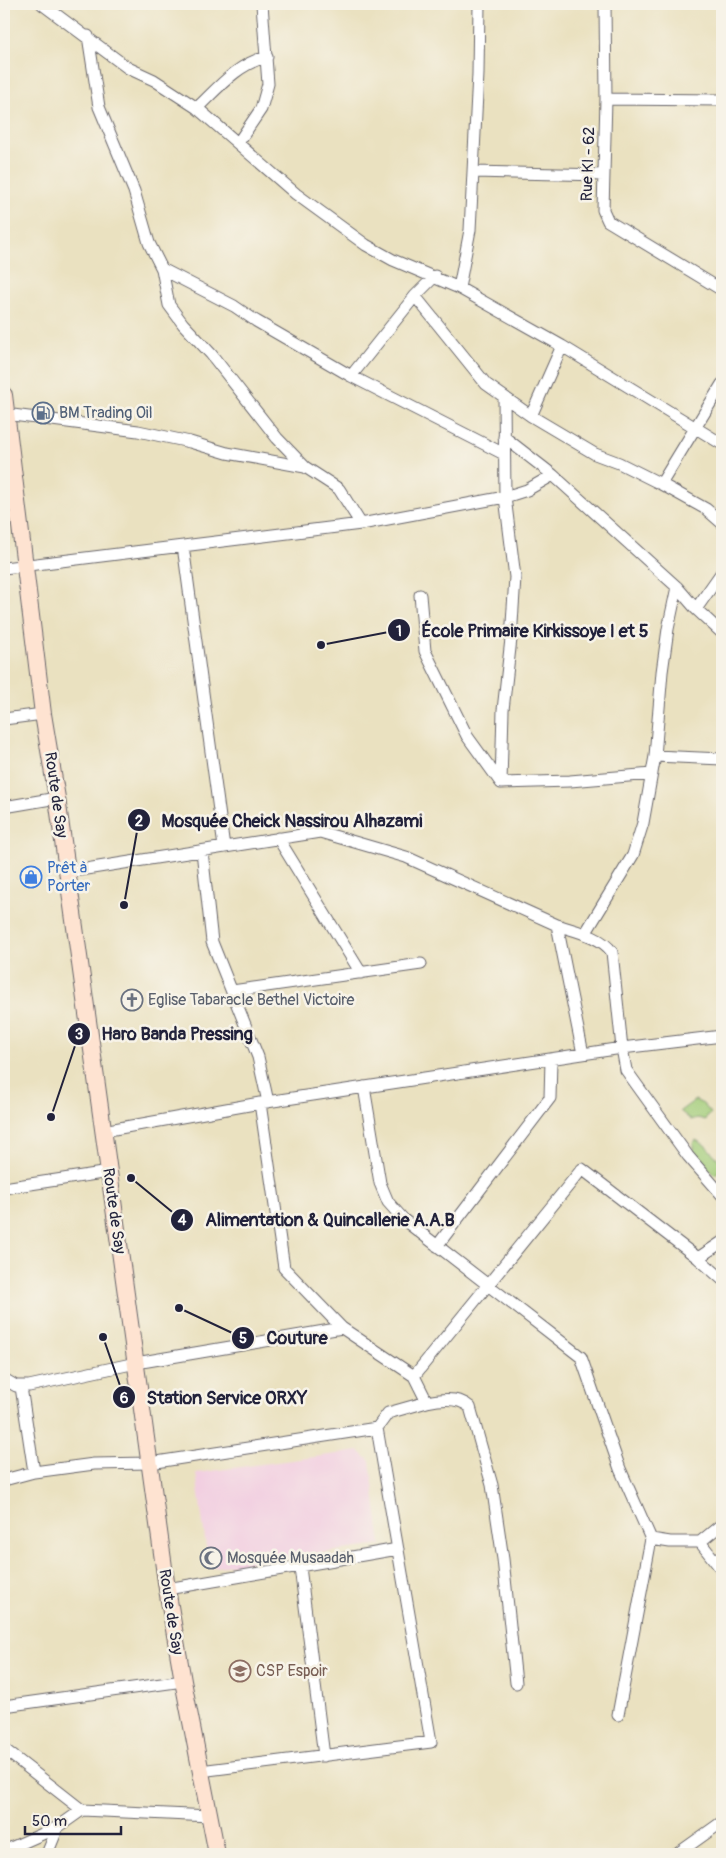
<svg xmlns="http://www.w3.org/2000/svg" width="726" height="1858" font-family="Pangolin,sans-serif">
  <style>
    .built { fill: #f2cfe1 }
    .green { fill: #a2cc78; stroke: #62775a }
    .lines { fill: none; stroke-linecap: round; stroke-linejoin: round }
    .street-casing { stroke: #68656a; stroke-width: 13 }
    .secondary-casing { stroke: #68656a; stroke-width: 18 }
    .street { stroke: #fff; stroke-width: 11 }
    .secondary { stroke: #fee3d1; stroke-width: 16 }
    .labels { text-anchor: middle; dominant-baseline: central; stroke-width: 5; stroke-linejoin: round; paint-order: stroke }
    .street-label { font-size: 16px; fill: #22223b; stroke: #f7f3e8 }
    .service-label { font-size: 16px; fill: #4e5e75; stroke: #f7f3e8; text-anchor: start }
    .shop-label { font-size: 16px; fill: #366cbe; stroke: #f7f3e8; text-anchor: start }
    .worship-label { font-size: 16px; fill: #5b616d; stroke: #f7f3e8; text-anchor: start }
    .education-label { font-size: 16px; fill: #785e54; stroke: #f7f3e8; text-anchor: start }
    .leader { fill: none; stroke: #22223b; stroke-width: 2 }
    .callout-dot { fill: #22223b; stroke: #f7f3e8; stroke-width: 2 }
    .mark-label { font-size: 15px; text-anchor: middle; font-weight: bold; fill: #fff }
    .callout-label { font-size: 18px; text-anchor: middle; font-weight: bold; fill: #22223b; stroke: #f7f3e8; stroke-width: 5; stroke-linejoin: round; paint-order: stroke }
  </style>
  <rect width="100%" height="100%" fill="#f7f3e8"/>
  <filter id="ink" filterUnits="userSpaceOnUse"><feTurbulence type="fractalNoise" baseFrequency=".02" numOctaves="2"/><feDisplacementMap in="SourceGraphic" scale="10" xChannelSelector="R" yChannelSelector="G"/><feConvolveMatrix kernelMatrix="1 2 1 2 8 2 1 2 1" color-interpolation-filters="sRGB"/></filter>
  <filter id="wash" filterUnits="userSpaceOnUse"><feTurbulence type="fractalNoise" baseFrequency=".0096" numOctaves="4" result="noise"/><feDisplacementMap in="SourceGraphic" scale="20" xChannelSelector="R" yChannelSelector="G"/><feGaussianBlur stdDeviation="1.12" result="paint"/><feColorMatrix in="noise" values="0 0 0 0 0 0 0 0 0 0 0 0 0 0 0 0 0 1.4 0 .05"/><feComposite in="paint" operator="in"/></filter>
  <g filter="url(#wash)">
    <rect width="100%" height="100%" fill="#eae1c0"/>
    <path class="built" d="M359,1451L370,1461L381,1545L209,1568L196,1473Z"/>
    <path class="green" d="M695,1100L703,1104L711,1113L705,1120L698,1118L691,1120L680,1111Z
      M696,1140L705,1145L722,1163V1167L715,1175L693,1153V1143Z"/>
  </g>
  <g filter="url(#ink)">
    <g class="lines">
      <g class="street-casing">
        <path id="street" d="M42,4L128,68L154,80L197,108L296,194L366,245L393,260L459,288L562,346L722,444
          M605,4L606,99L603,210L608,221L722,290
          M88,36L99,107L134,191L149,243L162,269L169,305L183,324L211,354L277,438L305,467L339,489L361,524
          M606,99L722,100
          M197,108C217,89 238,63 267,57
          M238,143L261,109L268,84L262,4
          M474,172L604,175
          M162,269L234,306L256,321L351,376L504,454
          M459,288L470,230L478,74L479,4
          M415,296L486,384L531,416L595,454L619,463L661,484L706,509L722,523
          M351,376L415,296L435,276
          M504,397L505,497L515,577L511,639L503,710L501,783L570,781L652,774
          M5,414L138,431L190,442L227,453L305,467
          M531,416L562,346
          M504,437L553,475L677,587L696,609L722,633
          M661,484L722,384
          M183,546L224,847
          M4,568L361,524L505,497L527,490L553,475
          M420,595L425,651L467,736L501,783
          M696,609L722,572
          M4,719L43,714
          M655,756L722,759
          M4,807L57,798
          M278,838L361,973
          M202,851L212,942L258,1057L268,1102
          M67,872L320,832L406,857L557,925
          M585,934L633,855L643,823L655,756L662,672L668,629L677,587
          M232,991L421,964
          M583,1054L557,925C575,931 601,936 612,952L622,1048L626,1070L688,1156L722,1195
          M364,1087L380,1183L388,1202L404,1220L581,1357L620,1469L651,1539L670,1542H700L722,1570
          M103,1131L260,1103L622,1048L722,1036
          M4,1188L109,1172
          M437,1246L550,1098L551,1060
          M698,1258L722,1242
          M414,1376L582,1169L698,1258L722,1279
          M4,1379L16,1386H29L136,1363L342,1328
          M427,1402C440,1399 459,1397 470,1407L492,1485L503,1559L516,1683
          M34,1472L94,1464L150,1463L377,1428L388,1413L427,1402L414,1376L342,1328L284,1268L260,1103
          M4,1480L34,1472L21,1387
          M700,1542L722,1524
          M300,1567L324,1756
          M167,1589L398,1549
          M4,1706L183,1681
          M618,1715L651,1539
          M4,1749L82,1810L210,1816
          M200,1771L431,1742L377,1428
          M4,1851L58,1827L82,1810
          M47,1854L58,1827
          M677,1854L722,1822"/>
      </g>
      <g class="secondary-casing">
        <path id="secondary" d="M4,395L43,714L57,798L167,1589L183,1681L217,1854"/>
      </g>
      <use href="#street" class="street"/>
      <use href="#secondary" class="secondary"/>
    </g>
  </g>
  <defs>
    <g id="fuel-ring" transform="scale(1.125)"><circle r="9.5" fill="#f7f3e8" stroke="#5c6f8a" stroke-width="1.5"/><path d="M-5.5-6h7V0h2V4h1.3V-2.5L3-4.5l.8-.8L6-3V5H2.5V1h-1V6h-7ZM-4.2-4.7v3.2H.2V-4.7Z" fill="#5c6f8a"/></g>
    <g id="shop-ring" transform="scale(1.125)"><circle r="9.5" fill="#f7f3e8" stroke="#3f7fe0" stroke-width="1.5"/><path d="M-5-2.5h2.3a2.7 3.5 0 0 1 5.4 0H5L5.5 6h-11ZM-1.5-2.5h3a1.5 2.3 0 0 0-3 0Z" fill="#3f7fe0"/></g>
    <g id="church-ring" transform="scale(1.125)"><circle r="9.5" fill="#f7f3e8" stroke="#6b7280" stroke-width="1.5"/><path d="M-1.2-6h2.4v3.5h3.3v2.4h-3.3V6h-2.4V-.1h-3.3v-2.4h3.3Z" fill="#6b7280"/></g>
    <g id="mosque-ring" transform="scale(1.125)"><circle r="9.5" fill="#f7f3e8" stroke="#6b7280" stroke-width="1.5"/><path d="M3.5-4.9A6 6 0 1 0 3.5 4.9A5 5 0 1 1 3.5-4.9Z" fill="#6b7280"/></g>
    <g id="school-ring" transform="scale(1.125)"><circle r="9.5" fill="#f7f3e8" stroke="#8d6e63" stroke-width="1.5"/><path d="M0-5L7-2L0 1L-7-2ZM-4 1L0 2.5L4 1V4Q0 6-4 4Z" fill="#8d6e63"/></g>
  </defs>
  <g fill-rule="evenodd">
    <use href="#fuel-ring" x="43" y="413"/>
    <use href="#shop-ring" x="31" y="877"/>
    <use href="#church-ring" x="132" y="1000"/>
    <use href="#mosque-ring" x="211" y="1558"/>
    <use href="#school-ring" x="240" y="1671"/>
  </g>
  <g class="labels">
    <g class="street-label">
      <text transform="translate(588 164) rotate(-88)">Rue KI - 62</text>
      <text transform="translate(56 795) rotate(82)">Route de Say</text>
      <text transform="translate(114 1211) rotate(82)">Route de Say</text>
      <text transform="translate(171 1612) rotate(81)">Route de Say</text>
    </g>
    <g class="service-label">
      <text x="59" y="413">BM Trading Oil</text>
    </g>
    <g class="shop-label">
      <text x="47" y="868">Prêt à<tspan x="47" dy="18">Porter</tspan></text>
    </g>
    <g class="worship-label">
      <text x="148" y="1000">Eglise Tabaracle Bethel Victoire</text>
      <text x="227" y="1558">Mosquée Musaadah</text>
    </g>
    <g class="education-label">
      <text x="256" y="1671">CSP Espoir</text>
    </g>
  </g>
  <path class="leader" d="M321 645L399 630M124 905L139 820M51 1117L79 1034M131 1178L182 1220M179 1308L243 1338M103 1337L124 1397"/>
  <g class="callout-dot">
    <circle cx="321" cy="645" r="5"/>
    <circle cx="124" cy="905" r="5"/>
    <circle cx="51" cy="1117" r="5"/>
    <circle cx="131" cy="1178" r="5"/>
    <circle cx="179" cy="1308" r="5"/>
    <circle cx="103" cy="1337" r="5"/>
    <circle cx="399" cy="630" r="12"/>
    <circle cx="139" cy="820" r="12"/>
    <circle cx="79" cy="1034" r="12"/>
    <circle cx="182" cy="1220" r="12"/>
    <circle cx="243" cy="1338" r="12"/>
    <circle cx="124" cy="1397" r="12"/>
  </g>
  <g class="mark-label">
    <text x="399" y="636">1</text>
    <text x="139" y="826">2</text>
    <text x="79" y="1039">3</text>
    <text x="182" y="1225">4</text>
    <text x="243" y="1343">5</text>
    <text x="124" y="1403">6</text>
  </g>
  <g class="callout-label">
    <text x="535" y="637">École Primaire Kirkissoye I et 5</text>
    <text x="292" y="827">Mosquée Cheick Nassirou Alhazami</text>
    <text x="177" y="1040">Haro Banda Pressing</text>
    <text x="330" y="1226">Alimentation &amp; Quincallerie A.A.B</text>
    <text x="297" y="1344">Couture</text>
    <text x="227" y="1404">Station Service ORXY</text>
  </g>
  <rect width="726" height="1858" fill="none" stroke="#f7f3e8" stroke-width="20"/>
  <path d="M25 1826v8h96v-8" fill="none" stroke="#22223b" stroke-width="2.5"/>
  <text x="32" y="1826" font-size="15" fill="#22223b" stroke="#f7f3e8" stroke-width="4" paint-order="stroke">50 m</text>
</svg>
